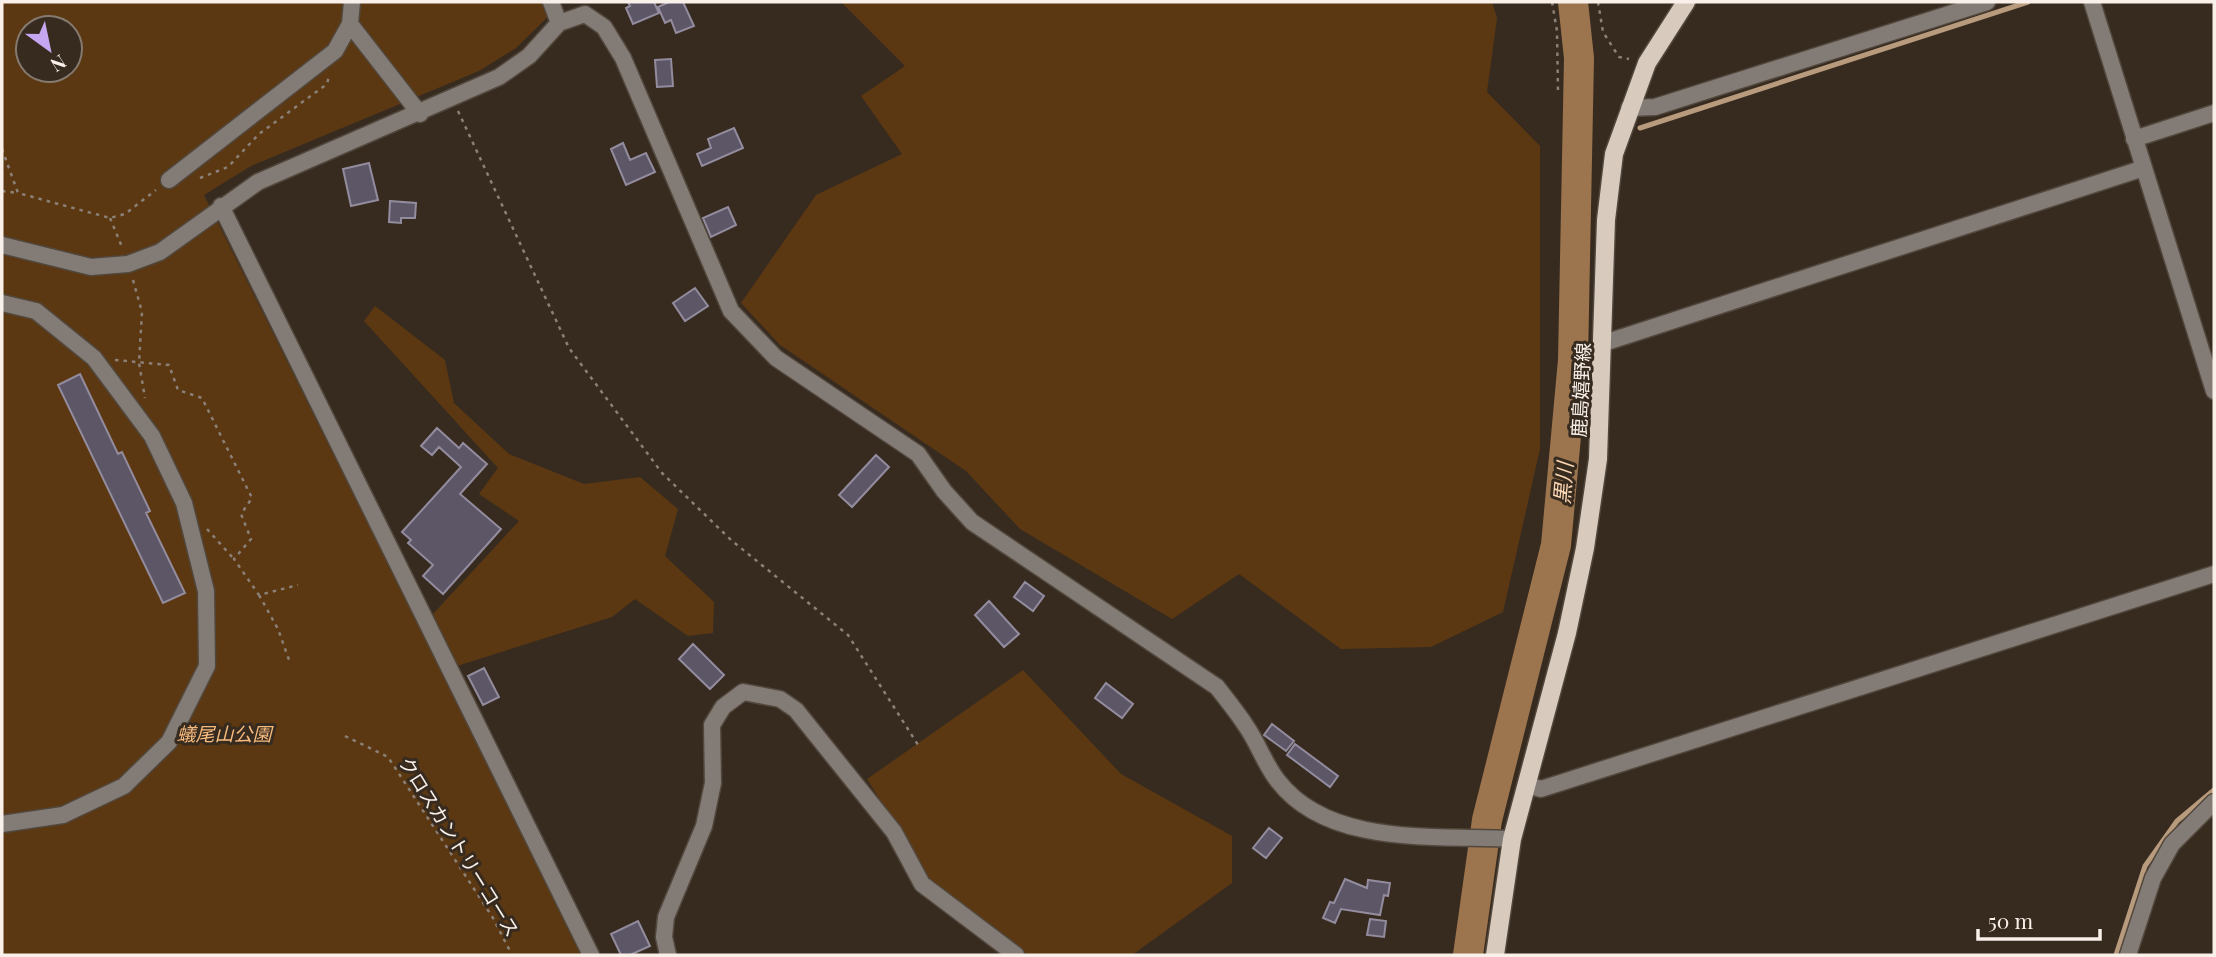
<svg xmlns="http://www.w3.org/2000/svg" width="2216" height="957" font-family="'Playfair Display','Noto Sans JP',serif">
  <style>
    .green { fill: #5b3811; fill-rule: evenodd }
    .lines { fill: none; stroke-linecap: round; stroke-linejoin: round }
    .stream { stroke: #b89a7c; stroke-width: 5 }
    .river { stroke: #9c754e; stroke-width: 30 }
    .building { fill: #5c5666; stroke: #938c9e; stroke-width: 2 }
    .minor-casing { stroke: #52473c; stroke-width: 19 }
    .major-casing { stroke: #52473c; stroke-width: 21 }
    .path { stroke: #8b8077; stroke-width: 2.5; stroke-dasharray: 3.5 5; stroke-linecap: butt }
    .minor { stroke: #837c76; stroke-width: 16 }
    .major { stroke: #d8cbbe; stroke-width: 18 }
    .labels { text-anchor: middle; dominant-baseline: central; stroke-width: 6; stroke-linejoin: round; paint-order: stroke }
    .street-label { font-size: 19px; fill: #f9f0e9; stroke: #372b20 }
    .park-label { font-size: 19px; font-style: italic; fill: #f6b97d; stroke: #372b20 }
    .water-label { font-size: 21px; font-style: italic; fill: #fcd7b4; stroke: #372b20 }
  </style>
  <rect width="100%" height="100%" fill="#372b20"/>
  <path class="green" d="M2,2H563L516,48L479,71L251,166L204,195L420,628L519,521L479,494L498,468L364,321L375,306L445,360L454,403L509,454L584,484L640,477L678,509L665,556L714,602L713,633L688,636L635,599L612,617L441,671L583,955H2ZM28,28H70V70H28Z
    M841,2H1492L1497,18L1487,92L1540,146V449L1503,612L1431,647L1341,649L1239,574L1172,619L1020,529L966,471L780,345L741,303L816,195L902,154L861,96L905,66Z
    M1023,670L1121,774L1232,836V883L1132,955H1028L932,884L867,779Z"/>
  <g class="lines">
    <path class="stream" d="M1640,128L2028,2
      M2116,955L2145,866L2177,821L2214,790"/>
    <path class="river" d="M1468,955L1487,820L1556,545L1573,360L1579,58L1573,2"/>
  </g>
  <path class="building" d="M628,2H654L659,13L633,24L626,8L630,6Z
    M669,2H683L694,26L676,33L671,20L665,23L658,7Z
    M671,59L673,86L657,87L655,60Z
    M734,128L743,148L702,166L697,154L711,148L708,139Z
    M623,143L630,160L646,153L655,172L626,185L611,149Z
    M369,163L378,200L351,206L343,169Z
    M390,201L416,203L415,218H401V223L389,222Z
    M728,207L736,225L711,237L703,218Z
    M695,288L708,306L685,321L673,303Z
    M80,374L118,454L122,452L150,511L146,513L185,593L163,603L58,385Z
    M437,428L459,448L463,443L487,464L460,494L501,529L443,594L423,576L433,565L408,543L411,540L402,532L461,467L439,447L432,455L421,446Z
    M876,455L889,467L852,507L839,495Z
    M1025,582L1044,596L1033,611L1014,597Z
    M989,601L1019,634L1004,647L975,615Z
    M693,644L724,675L710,689L679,659Z
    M484,668L499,697L483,705L468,676Z
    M1106,683L1133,704L1122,718L1095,698Z
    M1272,724L1294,741L1286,751L1264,735Z
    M1295,744L1338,776L1330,787L1287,755Z
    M1269,828L1282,838L1266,858L1253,848Z
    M1345,879L1367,888L1368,880L1390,883L1388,896L1384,895L1380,915L1341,909L1335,923L1323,918L1330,902L1334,903Z
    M1370,919L1386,921L1384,937L1367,935Z
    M638,921L650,946L630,955H621L611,934Z"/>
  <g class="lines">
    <g class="minor-casing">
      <path id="minor" d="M352,2L350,24L420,114
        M551,2L559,23
        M2092,2L2214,391
        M1629,108L1655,107L1987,2
        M2134,139L2214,113
        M169,180L335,51L350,24
        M221,206L591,955
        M2,245L91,267L128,264L160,252L258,182L499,77L529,56L559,23L585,14L604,27L623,58L731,311L776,358L918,454L944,491L972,522L1217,687C1227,700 1237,712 1246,726C1258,743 1265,765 1278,781C1329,847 1436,835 1512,839
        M2,303L36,311L94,358L152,436L184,503L206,591L207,666L169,742L124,786L63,815L2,824
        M1604,343L2144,168
        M1527,785L1541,789L2214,574
        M668,955L664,937L666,917L704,826L713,783L712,725L723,707L743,692L780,699L796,710L894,832L922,884L1016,955
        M2128,955L2153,878L2172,844L2214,802"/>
    </g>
    <g class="major-casing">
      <path id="major" d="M1495,955L1512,839L1567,633L1585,548L1598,459L1606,220L1614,154L1647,63L1686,2"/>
    </g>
    <path class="path" d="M1552,2L1557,31L1558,92
      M1598,2L1603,32L1619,57L1629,59
      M458,111L569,348L662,473L731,540L848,635L920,748
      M2,149L18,193L110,218L125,214L156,190
      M200,178L228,167L259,134L327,84L329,76
      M2,191L18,193
      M110,218L122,247
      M133,280L142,312L139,363L145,398
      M115,360L169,365L178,390L202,398L252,498L241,514L251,539L234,559L259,595L298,585
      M207,529L233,558
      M259,595L278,629L289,660
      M345,736L388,757L493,918L512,955"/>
    <use href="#minor" class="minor"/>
    <use href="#major" class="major"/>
  </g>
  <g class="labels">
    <g class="street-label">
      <text transform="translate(1580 390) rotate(-87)">鹿島嬉野線</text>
      <text transform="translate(460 846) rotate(58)">クロスカントリーコース</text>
    </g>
    <g class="park-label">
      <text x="224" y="733">蟻尾山公園</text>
    </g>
    <g class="water-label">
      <text transform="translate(1562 483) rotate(-85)">黒川</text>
    </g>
  </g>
  <rect width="2216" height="957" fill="none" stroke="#f9f0e9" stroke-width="7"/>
  <g transform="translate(49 49) rotate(147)"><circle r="33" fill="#372b20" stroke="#857a70" stroke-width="2"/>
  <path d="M0-5L12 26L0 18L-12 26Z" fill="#c5a7f1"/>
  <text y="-10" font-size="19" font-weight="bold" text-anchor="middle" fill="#f9f0e9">N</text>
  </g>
  <path d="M1978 929v10h122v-10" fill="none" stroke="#f9f0e9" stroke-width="3.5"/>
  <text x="1988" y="929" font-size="21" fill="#f9f0e9" stroke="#372b20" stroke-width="5" paint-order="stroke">50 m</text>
</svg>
